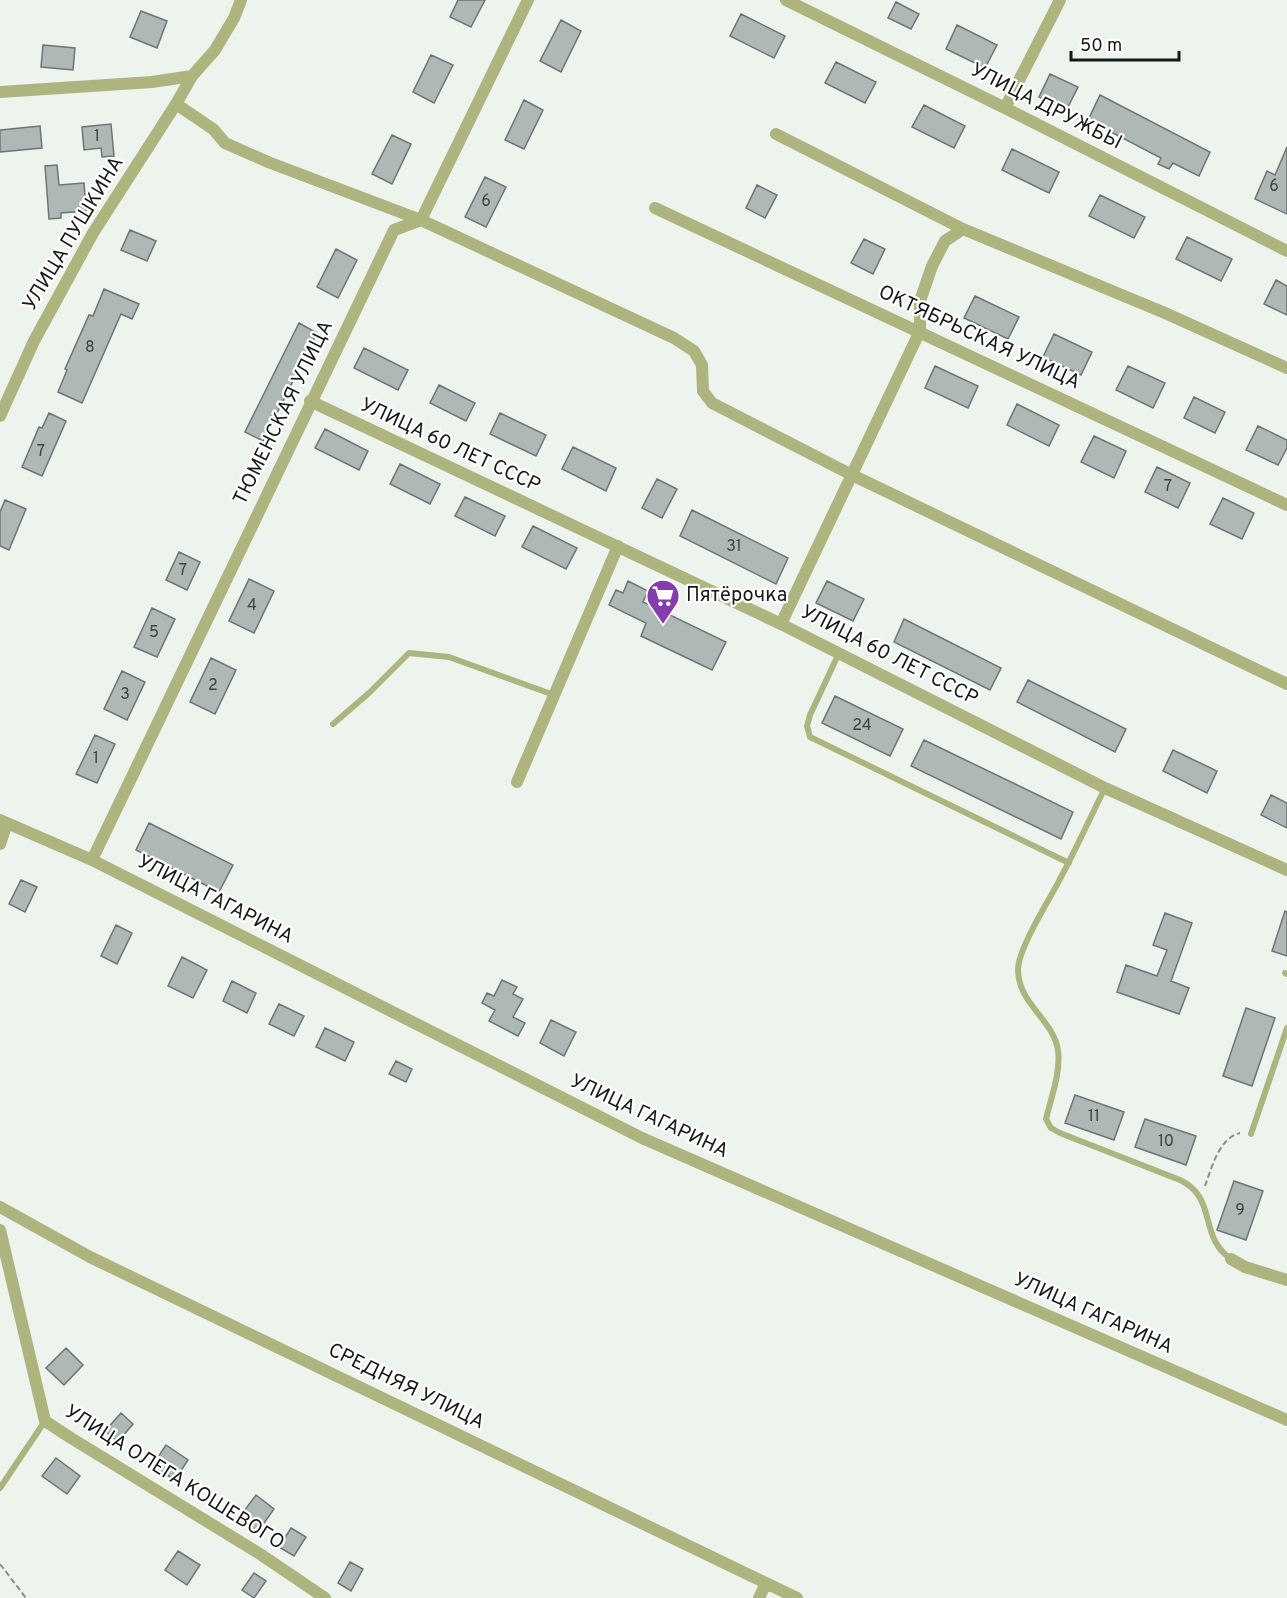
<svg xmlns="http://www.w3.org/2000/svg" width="1287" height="1598" font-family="Overpass,sans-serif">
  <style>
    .building { fill: #aeb8b5; stroke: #6d7573; stroke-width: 1.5 }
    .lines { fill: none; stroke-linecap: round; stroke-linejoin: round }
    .path { stroke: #8b908b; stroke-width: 2; stroke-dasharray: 6 3; stroke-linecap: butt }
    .lane { stroke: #aeb47e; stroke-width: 6 }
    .street { stroke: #aeb47e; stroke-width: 12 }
    .labels { text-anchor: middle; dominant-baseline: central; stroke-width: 4.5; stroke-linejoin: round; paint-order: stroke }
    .number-label { font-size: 16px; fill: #3c413e }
    .street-label { font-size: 20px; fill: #161916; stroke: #fefffe }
    .poi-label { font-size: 20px; fill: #161916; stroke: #fefffe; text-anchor: start }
  </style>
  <rect width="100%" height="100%" fill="#edf3ed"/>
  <path class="building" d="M458,0H485L471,27L450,17Z
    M896,2L919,14L911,29L888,18Z
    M141,11L167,21L157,48L130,37Z
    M741,14L785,36L774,58L730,36Z
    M561,20L581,31L561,72L540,61Z
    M957,25L997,45L985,68L946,49Z
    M43,45L75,48L73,70L41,67Z
    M431,55L453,65L434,103L413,92Z
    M836,62L876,82L865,103L825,83Z
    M1050,74L1078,87L1066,111L1039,97Z
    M1100,95L1210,152L1199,176L1173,163L1169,169L1158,164L1161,158L1088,120Z
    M524,100L543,110L524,149L505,140Z
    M924,105L965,126L954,148L912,127Z
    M111,124L114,156L102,157L101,148L84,150L82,127Z
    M40,126L42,148L0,152V130Z
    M392,135L411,144L392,184L372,174Z
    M1287,147V214L1255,199L1267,171L1275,175Z
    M1012,149L1059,172L1049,193L1002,170Z
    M57,165L59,185L84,183L86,211L61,213V218L49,219L45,166Z
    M485,177L506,187L486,227L465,217Z
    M757,185L777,195L765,218L746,208Z
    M1100,195L1145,217L1134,238L1089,216Z
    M130,230L156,241L147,261L121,250Z
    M1187,237L1232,259L1221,281L1176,259Z
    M864,239L885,249L873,274L851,263Z
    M336,249L357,260L338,298L317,287Z
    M1276,280L1287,286V315L1264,304Z
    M104,289L139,304L132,319L121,314L82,403L58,392L67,370L65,369L89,315L93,316Z
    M975,296L1019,317L1008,339L964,318Z
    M299,323L317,333L263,441L245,432Z
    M1054,334L1092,352L1081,375L1043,357Z
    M364,348L408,370L398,390L354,368Z
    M935,366L978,386L968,408L925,388Z
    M1128,366L1165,383L1153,408L1116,390Z
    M439,385L475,403L466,421L430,403Z
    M1194,397L1225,412L1215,433L1184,418Z
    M1017,404L1059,425L1049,446L1007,425Z
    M49,413L66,421L42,476L22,467L39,427L42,428Z
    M500,413L546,435L536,456L490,434Z
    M1258,426L1287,440V448L1278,465L1246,450Z
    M325,429L368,451L359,470L315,448Z
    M1094,436L1126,451L1114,478L1081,462Z
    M573,447L616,468L606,491L562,469Z
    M400,464L440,484L430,504L390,484Z
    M1157,467L1190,483L1178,508L1145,492Z
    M657,479L677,489L662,518L642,508Z
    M465,497L505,516L495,536L455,516Z
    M1223,498L1254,513L1242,539L1210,524Z
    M5,500L26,509L9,550L0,546V512Z
    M692,510L788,558L776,584L680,536Z
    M533,526L577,548L566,569L522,547Z
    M179,552L200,562L187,590L166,580Z
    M249,579L274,591L254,633L229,621Z
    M628,581L648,591L643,602L726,642L712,670L641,636L646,623L609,605L616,590L623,593Z
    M827,581L864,599L853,621L816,603Z
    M152,608L175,619L157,657L134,647Z
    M904,619L1001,668L990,690L894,642Z
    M211,658L236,670L215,714L190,702Z
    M122,671L145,682L127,720L104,709Z
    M1028,680L1126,729L1115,752L1017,702Z
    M835,696L903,729L890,756L822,723Z
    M95,735L115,744L97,783L76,774Z
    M924,740L1073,812L1061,839L911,766Z
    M1173,750L1217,771L1207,793L1163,771Z
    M1271,795L1287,803V828L1261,815Z
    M149,823L233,865L219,892L136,850Z
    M21,880L37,887L25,912L9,904Z
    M1285,911L1287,912V956L1272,951Z
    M1165,913L1192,923L1171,981L1189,988L1179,1014L1117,992L1126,965L1157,976L1167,950L1153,945Z
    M116,925L132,933L117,964L101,956Z
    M182,957L207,970L193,998L168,986Z
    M502,980L517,987L513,994L523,999L513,1017L525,1023L518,1036L489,1021L495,1010L482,1003L487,993L494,996Z
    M232,981L256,993L247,1013L223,1001Z
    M279,1004L304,1016L294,1036L269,1024Z
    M1246,1008L1275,1018L1252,1086L1223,1076Z
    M551,1020L576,1032L564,1056L540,1043Z
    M325,1028L354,1042L345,1061L316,1047Z
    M396,1061L412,1069L406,1082L389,1074Z
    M1075,1095L1124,1112L1114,1140L1065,1123Z
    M1145,1119L1196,1136L1186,1165L1135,1147Z
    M1234,1181L1263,1191L1246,1240L1217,1230Z
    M66,1348L83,1365L64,1385L46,1368Z
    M121,1413L133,1424L118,1442L105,1431Z
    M166,1445L188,1460L175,1480L152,1466Z
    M56,1458L80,1476L67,1494L42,1476Z
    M256,1495L274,1509L257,1533L238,1519Z
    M291,1528L306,1537L294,1556L279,1547Z
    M178,1551L200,1565L187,1585L165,1570Z
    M350,1562L363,1569L351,1591L338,1583Z
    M254,1573L266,1581L254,1598L242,1590Z"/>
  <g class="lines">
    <path class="path" d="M1205,1186C1212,1167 1219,1138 1240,1133
      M0,1564L26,1598"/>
    <path class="lane" d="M839,653L810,715L807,726L810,737L1069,863
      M333,724L369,693L409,653L449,657L554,695
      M1105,788C1090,818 1076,849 1060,879C1049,901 1018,948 1018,970C1018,1004 1055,1021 1058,1051C1061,1072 1051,1098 1046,1119L1051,1128L1060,1133L1180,1180C1218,1198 1198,1237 1231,1259
      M1285,973L1287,974
      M1251,1134L1287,1028
      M0,1488L45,1421"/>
    <path class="street" d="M786,0L1005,108L1287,251
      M0,92L152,82L192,76
      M176,104L213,129L225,143L268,162L421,220L674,338L694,351L702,365L703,391L712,403L852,475L1287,684
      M1005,108L1060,0
      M776,134L963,229
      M655,208L1287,505
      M310,401L781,624L1105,788L1287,870
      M0,416L34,341L93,233L176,104L192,76L215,50L234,18L241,0
      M781,624L920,331V301L932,266L945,241L963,229L1165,313L1287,368
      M517,782L618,546
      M0,820L92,860L642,1138L1287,1420
      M0,844L7,823
      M92,860L394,230L421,220L528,0
      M0,1207L90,1257L797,1598
      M0,1230L45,1421L71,1438L260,1554L325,1598
      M1231,1259L1245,1267L1287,1280
      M759,1598L766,1583"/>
  </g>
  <defs>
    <g id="supermarket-pin" transform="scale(1.725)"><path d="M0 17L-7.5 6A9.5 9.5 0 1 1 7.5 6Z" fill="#843cae" stroke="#fefffe"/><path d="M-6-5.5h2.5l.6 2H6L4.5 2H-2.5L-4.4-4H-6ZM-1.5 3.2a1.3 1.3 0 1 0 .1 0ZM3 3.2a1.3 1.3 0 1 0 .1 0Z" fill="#fff"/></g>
  </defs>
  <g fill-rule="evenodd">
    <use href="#supermarket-pin" x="663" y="596"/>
  </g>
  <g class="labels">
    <g class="number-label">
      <text x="97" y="137">1</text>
      <text x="1274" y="187">6</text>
      <text x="486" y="202">6</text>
      <text x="90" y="348">8</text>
      <text x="41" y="452">7</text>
      <text x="1168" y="487">7</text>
      <text x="734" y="547">31</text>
      <text x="183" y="571">7</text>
      <text x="252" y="606">4</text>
      <text x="154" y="633">5</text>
      <text x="213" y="686">2</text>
      <text x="125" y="695">3</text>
      <text x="862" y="726">24</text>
      <text x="96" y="759">1</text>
      <text x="1094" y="1117">11</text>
      <text x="1166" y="1142">10</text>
      <text x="1240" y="1211">9</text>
    </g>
    <g class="street-label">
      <text transform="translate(1046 107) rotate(27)">УЛИЦА ДРУЖБЫ</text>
      <text transform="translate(74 234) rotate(-59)">УЛИЦА ПУШКИНА</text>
      <text transform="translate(979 338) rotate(25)">ОКТЯБРЬСКАЯ УЛИЦА</text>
      <text transform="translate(284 413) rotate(-64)">ТЮМЕНСКАЯ УЛИЦА</text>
      <text transform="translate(450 446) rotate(25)">УЛИЦА 60 ЛЕТ СССР</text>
      <text transform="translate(889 656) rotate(27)">УЛИЦА 60 ЛЕТ СССР</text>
      <text transform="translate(215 900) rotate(27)">УЛИЦА ГАГАРИНА</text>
      <text transform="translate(649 1117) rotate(25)">УЛИЦА ГАГАРИНА</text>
      <text transform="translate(1093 1314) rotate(24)">УЛИЦА ГАГАРИНА</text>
      <text transform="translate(406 1387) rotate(26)">СРЕДНЯЯ УЛИЦА</text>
      <text transform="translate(174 1478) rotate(32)">УЛИЦА ОЛЕГА КОШЕВОГО</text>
    </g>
    <g class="poi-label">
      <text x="686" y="596">Пятёрочка</text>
    </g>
  </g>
  <path d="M1071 51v9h108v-9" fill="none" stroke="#161916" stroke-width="3"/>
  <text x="1080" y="51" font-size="18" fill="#161916" stroke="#fefffe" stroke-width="4.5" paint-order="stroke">50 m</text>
</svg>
